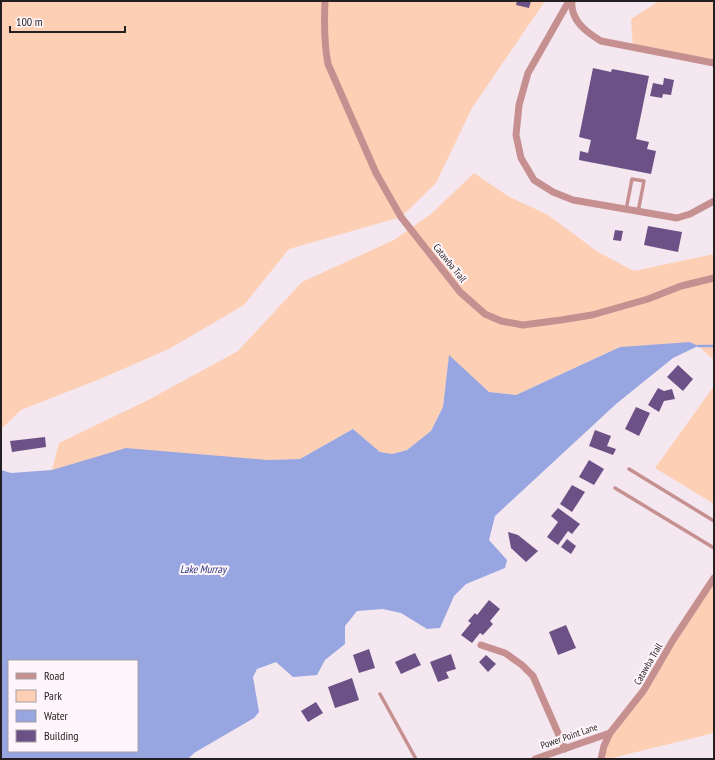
<svg xmlns="http://www.w3.org/2000/svg" width="715" height="760" font-family="'PT Sans Narrow',sans-serif">
  <style>
    .green { fill: #fdd0b6 }
    .water { fill: #97a6e1; fill-rule: evenodd }
    .lines { fill: none; stroke-linecap: round; stroke-linejoin: round }
    .stream { stroke: #97a6e1; stroke-width: 2.5 }
    .building { fill: #6c5186 }
    .service { stroke: #c69091; stroke-width: 3.5 }
    .minor { stroke: #c69091; stroke-width: 7 }
    .labels { text-anchor: middle; dominant-baseline: central; stroke-width: 4; stroke-linejoin: round; paint-order: stroke }
    .street-label { font-size: 10px; fill: #231e20; stroke: #fff6fb }
    .water-label { font-size: 11px; font-style: italic; fill: #2e387e; stroke: #fff6fb }
  </style>
  <rect width="100%" height="100%" fill="#f5e7ef"/>
  <path class="green" d="M1,1H545L472,108L436,183L401,217L289,249L244,305L169,349L100,379L21,410L1,429Z
    M659,1H714V63L633,47L631,19Z
    M474,173L508,196L548,215L598,252L634,271L714,254V360L698,346L620,347L516,395L489,392L449,356L443,407L431,431L407,450L392,454L380,452L353,429L300,459L52,470L59,443L148,400L238,351L302,282L394,240L431,214Z
    M714,386V504L655,468Z
    M714,578V733L608,759H601L604,746L644,690Z"/>
  <path class="water" d="M690,342L698,346L673,358L616,404L495,516L489,540L507,560L505,568L466,584L454,596L440,628L427,629L401,613L383,609L357,611L345,626V644L325,660L317,675L293,677L276,662L257,669L253,677L259,712L254,718L194,753L188,759H1V470L11,473L52,470L126,448L268,460L300,459L353,429L380,452L392,454L407,450L431,431L443,407L449,355L489,392L516,395L620,347ZM9,661H137V751H9Z"/>
  <g class="lines">
    <path class="stream" d="M698,346H714"/>
  </g>
  <path class="building" d="M517,1H531L529,8L516,5Z
    M593,68L611,72L612,69L649,76L636,139L649,142L647,149L656,151L651,174L579,160L580,151L588,153L591,140L579,137Z
    M664,78L674,80L671,95L663,94L662,98L650,96L653,83L663,85Z
    M648,226L682,232L678,252L644,245Z
    M615,230L623,231L621,241L613,240Z
    M678,365L693,379L683,391L667,377Z
    M658,388L664,391L672,389L675,399L664,401L659,412L648,405Z
    M636,407L650,413L639,436L625,429Z
    M595,430L611,436L607,446L616,449L613,455L589,446Z
    M45,437L46,447L12,452L10,441Z
    M589,460L604,469L594,485L579,477Z
    M572,485L585,492L572,512L560,504Z
    M558,508L580,524L572,534L568,531L558,545L547,537L558,522L551,516Z
    M508,532L518,535L538,551L526,562L511,548Z
    M567,539L576,546L571,554L561,547Z
    M489,600L500,609L490,621L493,624L483,635L480,633L472,643L461,635L471,623L468,621L475,613L477,615Z
    M566,625L576,648L558,655L549,632Z
    M369,649L375,668L359,673L353,655Z
    M415,653L421,665L401,674L395,662Z
    M451,654L456,669L446,672L449,678L438,682L430,662Z
    M486,655L496,664L488,672L479,662Z
    M352,678L359,700L335,708L328,687Z
    M316,702L323,713L308,722L301,711Z"/>
  <g class="lines">
    <path class="service" d="M626,210L632,179L644,181L638,212
      M629,469L714,521
      M615,488L714,548
      M380,694L416,759"/>
    <path class="minor" d="M325,1C324,23 324,43 328,64L376,173L401,217L460,292L485,314L501,321L523,325L561,320L592,315L648,299L681,286L714,278
      M569,1L528,73L519,105L516,135L521,158L534,180L553,192L573,200L677,218L690,214L714,201
      M572,1C570,20 586,32 601,41L714,63
      M481,645L505,653L522,665L533,676L565,749
      M535,759L610,733
      M601,759L604,746L610,733L644,690L673,640L714,578"/>
  </g>
  <g class="labels">
    <g class="street-label">
      <text transform="translate(450 263) rotate(51)">Catawba Trail</text>
      <text transform="translate(648 664) rotate(-60)">Catawba Trail</text>
      <text transform="translate(569 736) rotate(-19)">Power Point Lane</text>
    </g>
    <g class="water-label">
      <text x="203" y="569">Lake Murray</text>
    </g>
  </g>
  <rect width="715" height="760" fill="none" stroke="#231e20" stroke-width="4"/>
  <rect x="8" y="660" width="130" height="92" fill="#fff6fb" stroke="#a7a0a3"/>
  <rect x="16" y="673" width="20" height="6" fill="#c69091" stroke="#a7a0a3"/>
  <text x="44" y="680" font-size="12" fill="#231e20">Road</text>
  <rect x="16" y="690" width="20" height="12" fill="#fdd0b6" stroke="#a7a0a3"/>
  <text x="44" y="700" font-size="12" fill="#231e20">Park</text>
  <rect x="16" y="710" width="20" height="12" fill="#97a6e1" stroke="#a7a0a3"/>
  <text x="44" y="720" font-size="12" fill="#231e20">Water</text>
  <rect x="16" y="730" width="20" height="12" fill="#6c5186" stroke="#a7a0a3"/>
  <text x="44" y="740" font-size="12" fill="#231e20">Building</text>
  <path d="M10 26v6h115v-6" fill="none" stroke="#231e20" stroke-width="2"/>
  <text x="16" y="26" font-size="12" fill="#231e20" stroke="#fff6fb" stroke-width="3" paint-order="stroke">100 m</text>
</svg>
